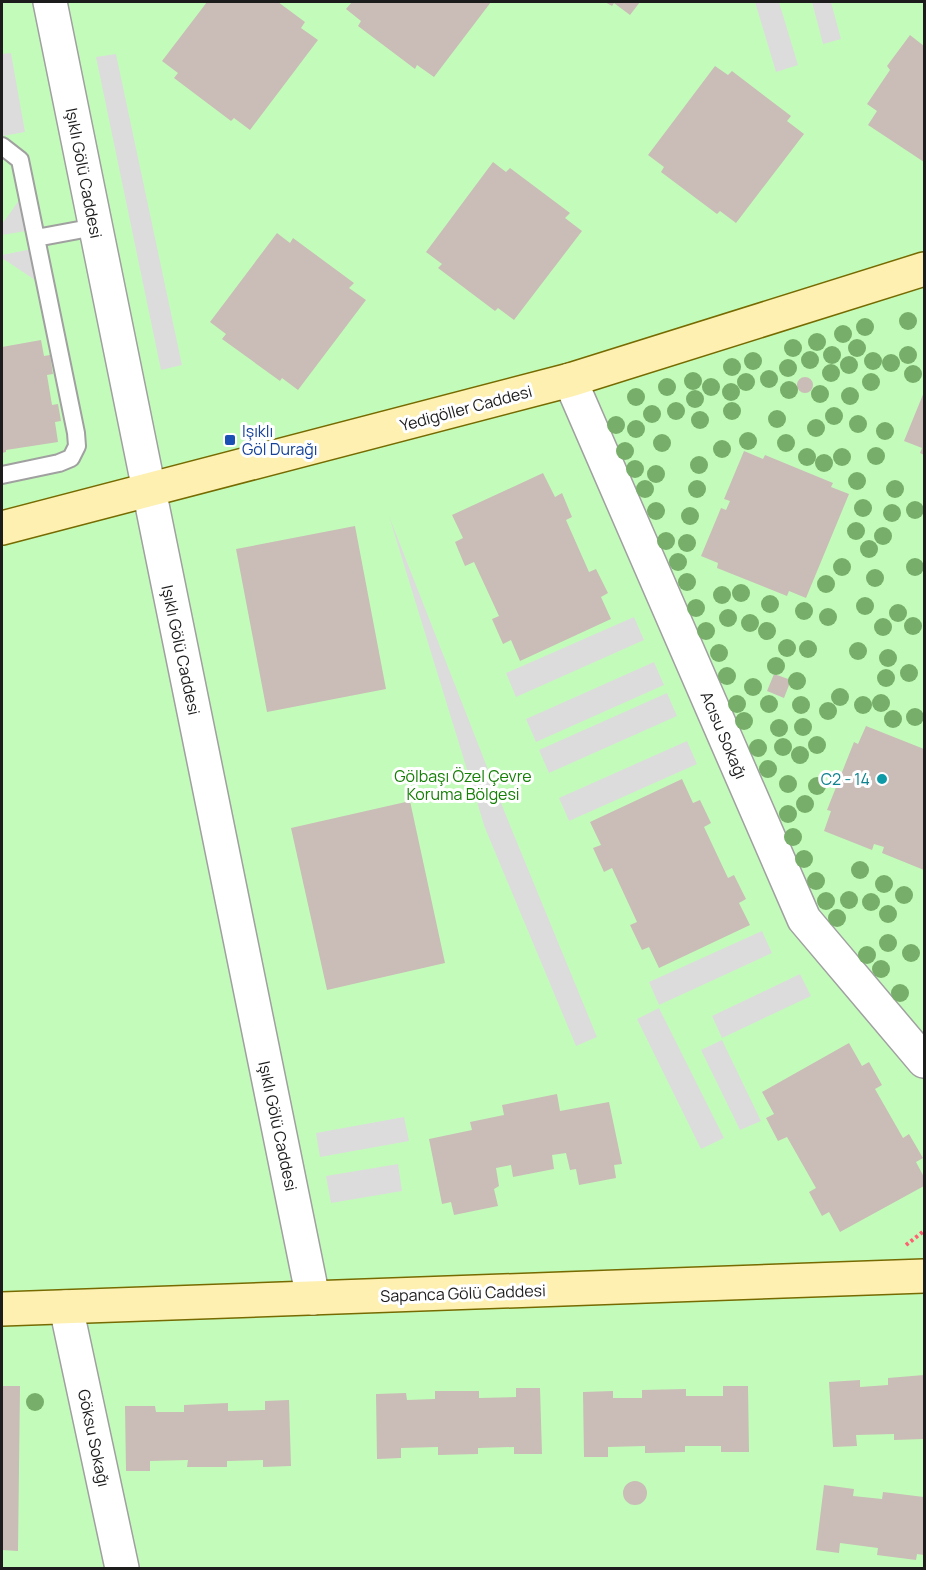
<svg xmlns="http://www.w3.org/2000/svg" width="926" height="1570" font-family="Manrope,sans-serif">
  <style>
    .park { fill: #c3fcba }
    .parking { fill: #dcdcdc }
    .building { fill: #cabcb7 }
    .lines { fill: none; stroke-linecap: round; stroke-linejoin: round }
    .lane-casing { stroke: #a0a0a0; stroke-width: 20 }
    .street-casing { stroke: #a0a0a0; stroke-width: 36 }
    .secondary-casing { stroke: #766a00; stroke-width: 36 }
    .path { stroke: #ff6172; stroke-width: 4; stroke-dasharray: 3 3; stroke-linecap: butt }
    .lane { stroke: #fff; stroke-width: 16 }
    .street { stroke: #fff; stroke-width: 33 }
    .secondary { stroke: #fdf0b1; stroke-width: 33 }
    .tree { fill: #77ae69 }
    .transit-dot { fill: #1a4fb4; stroke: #fff; stroke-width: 2 }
    .culture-dot { fill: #0f9aa8; stroke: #fff; stroke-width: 2 }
    .labels { text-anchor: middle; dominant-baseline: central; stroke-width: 6; stroke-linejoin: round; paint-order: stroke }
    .street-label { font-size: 16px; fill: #1c1c1c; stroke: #fff }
    .transit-label { font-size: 16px; fill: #164399; stroke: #fff; text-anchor: start }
    .park-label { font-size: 16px; fill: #157f06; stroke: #fff }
    .culture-label { font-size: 16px; fill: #0d838f; stroke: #fff; text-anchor: end }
  </style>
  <rect width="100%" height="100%" fill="#eee7e1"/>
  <path class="park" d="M2,2H924V1568H2Z"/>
  <path class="parking" d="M755,2H779L798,65L776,72Z
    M812,2H831L841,39L823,44Z
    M11,53L25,132L3,136L2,127V54Z
    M116,54L182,365L161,370L96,57Z
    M20,199L26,231L2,235V224Z
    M32,249L38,282L2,258V255Z
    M389,516L507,818L597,1037L576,1046L485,828Z
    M634,617L644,640L516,697L506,673Z
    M654,662L664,685L536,742L526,719Z
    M667,693L677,716L549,773L539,750Z
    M687,741L697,764L569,821L559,798Z
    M762,931L772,953L659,1005L649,982Z
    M800,974L811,996L722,1038L712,1016Z
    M659,1008L724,1138L701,1149L637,1019Z
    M722,1040L761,1121L740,1130L701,1050Z
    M404,1117L409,1141L320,1157L316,1133Z
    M398,1164L402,1191L331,1203L326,1176Z"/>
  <path class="building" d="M207,2H278L305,22L301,28L318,40L250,130L234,118L231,121L174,78L178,73L162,61Z
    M352,2H491L434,77L417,65L415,69L358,26L361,21L346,9Z
    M605,2H640L630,15L614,3L612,6Z
    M910,35L924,46V162L868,125L877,111L867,104L890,70L887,66Z
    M715,66L728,75L732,71L791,116L787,121L804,134L736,223L720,211L717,214L661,172L664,167L648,155Z
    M493,162L506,172L510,168L570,213L565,218L582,231L514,320L498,308L495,311L438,268L442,264L426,252Z
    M277,233L290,243L293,238L354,283L349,288L366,300L298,390L282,378L280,381L222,339L226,334L210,322Z
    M41,340L44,356L50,355L53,374L47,375L52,405L58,404L61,421L55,422L58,442L6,450V452L2,453V347Z
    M797 385a8 8 0 1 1 16 0a8 8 0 1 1-16 0Z
    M924,392V455L920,453L922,448L904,441Z
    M744,451L763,459L765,455L833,483L831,487L849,494L806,598L789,591L787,596L717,568L718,563L701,556L721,508L726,510L730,501L724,499Z
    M543,473L555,497L562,493L572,517L566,520L589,572L596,569L608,593L601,597L611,619L520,661L511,640L503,644L492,619L499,616L474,562L465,566L455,542L463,538L452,515Z
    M355,526L386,689L267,712L236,549Z
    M774,674L791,680L784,698L767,691Z
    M866,726L924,749V870L882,853L884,847L874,844L872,850L824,831L831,811L827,810L854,742L858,744Z
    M682,779L693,803L700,800L711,823L704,827L728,878L734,875L746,899L739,903L750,925L659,968L649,947L642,950L630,925L637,922L612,868L604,872L593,848L601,845L590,822Z
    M410,801L445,963L327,990L291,828Z
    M849,1043L862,1066L869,1062L882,1085L875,1089L903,1138L909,1134L923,1158L916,1162L924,1177V1186L840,1232L829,1212L822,1216L809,1192L816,1188L787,1137L778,1141L766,1118L774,1114L762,1092Z
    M557,1094L560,1111L609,1102L622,1164L614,1165L616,1178L579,1185L576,1169L570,1170L566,1153L552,1155L554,1169L513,1177L511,1165L496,1168L499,1186L494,1189L498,1206L454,1215L451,1202L442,1204L429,1139L472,1130L470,1122L504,1115L502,1105Z
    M924,1375V1439L894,1440V1434L856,1435L857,1446L833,1447L829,1382L860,1380V1387L888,1385V1378Z
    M2,1386H20L18,1551L2,1550Z
    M723,1386H748L749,1452H721V1446H685V1452L645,1453V1446L608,1447V1457H584L583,1392L613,1391V1398H642V1390L686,1389V1396H723Z
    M516,1388H540L542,1454H514V1447L478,1448V1454L438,1455V1447L401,1448V1458L377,1459L376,1394L406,1393L407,1400L435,1399V1391H479V1398L516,1397Z
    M289,1400L291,1466L263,1467V1460L227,1461V1467H187L188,1460L150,1461V1471H126L125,1406H155L156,1412H184V1405L228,1403V1411L265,1410V1401Z
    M623 1493a12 12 0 1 1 24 0a12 12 0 1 1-24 0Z
    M824,1485L854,1489L853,1496L882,1499L883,1492L924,1497V1555L917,1554L916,1560L877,1555L878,1548L840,1543L839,1553L816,1550Z"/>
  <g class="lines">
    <g class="lane-casing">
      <path id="lane" d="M2,146L20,160L76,433L77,446L71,458L59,463L2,475
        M36,238L95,227"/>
    </g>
    <g class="street-casing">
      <path id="street" d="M50,2L313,1298
        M570,380L804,919L924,1061
        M66,1307L122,1568"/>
    </g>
    <g class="secondary-casing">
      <path id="secondary" d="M2,528L570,380L924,269
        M2,1309L924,1276"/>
    </g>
    <path class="path" d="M906,1245L924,1231"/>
    <use href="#lane" class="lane"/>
    <use href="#street" class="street"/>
    <use href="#secondary" class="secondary"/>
  </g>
  <g class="tree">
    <circle cx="908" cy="321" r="9"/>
    <circle cx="865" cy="327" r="9"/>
    <circle cx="843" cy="334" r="9"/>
    <circle cx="817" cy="342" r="9"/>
    <circle cx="793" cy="348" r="9"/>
    <circle cx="857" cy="348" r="9"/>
    <circle cx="832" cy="355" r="9"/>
    <circle cx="908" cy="355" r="9"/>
    <circle cx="810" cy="360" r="9"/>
    <circle cx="753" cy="361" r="9"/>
    <circle cx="873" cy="361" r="9"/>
    <circle cx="891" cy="363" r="9"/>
    <circle cx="849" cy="365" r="9"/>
    <circle cx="732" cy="367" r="9"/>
    <circle cx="788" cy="368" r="9"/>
    <circle cx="831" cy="373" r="9"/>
    <circle cx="913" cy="374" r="9"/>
    <circle cx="769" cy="379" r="9"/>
    <circle cx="693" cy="381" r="9"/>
    <circle cx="746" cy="382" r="9"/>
    <circle cx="871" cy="382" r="9"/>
    <circle cx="667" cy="387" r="9"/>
    <circle cx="711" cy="387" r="9"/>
    <circle cx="789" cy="390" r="9"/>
    <circle cx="731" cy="392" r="9"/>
    <circle cx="820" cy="394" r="9"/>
    <circle cx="850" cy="396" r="9"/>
    <circle cx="636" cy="397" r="9"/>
    <circle cx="695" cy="399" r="9"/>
    <circle cx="676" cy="411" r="9"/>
    <circle cx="732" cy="411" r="9"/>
    <circle cx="652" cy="414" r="9"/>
    <circle cx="834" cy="416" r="9"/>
    <circle cx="777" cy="419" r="9"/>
    <circle cx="700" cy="420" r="9"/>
    <circle cx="858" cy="424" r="9"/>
    <circle cx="616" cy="425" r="9"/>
    <circle cx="816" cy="428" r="9"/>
    <circle cx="636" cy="429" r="9"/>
    <circle cx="885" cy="431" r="9"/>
    <circle cx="748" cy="441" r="9"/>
    <circle cx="662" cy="443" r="9"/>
    <circle cx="786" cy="443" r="9"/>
    <circle cx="722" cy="449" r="9"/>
    <circle cx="625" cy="451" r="9"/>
    <circle cx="876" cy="456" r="9"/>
    <circle cx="807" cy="457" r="9"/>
    <circle cx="842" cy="457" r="9"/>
    <circle cx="824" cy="463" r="9"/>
    <circle cx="699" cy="465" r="9"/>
    <circle cx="635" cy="469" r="9"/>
    <circle cx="656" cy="474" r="9"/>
    <circle cx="857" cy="481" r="9"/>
    <circle cx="645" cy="489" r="9"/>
    <circle cx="697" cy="489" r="9"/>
    <circle cx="895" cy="489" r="9"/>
    <circle cx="863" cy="508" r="9"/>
    <circle cx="915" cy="510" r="9"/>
    <circle cx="656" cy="511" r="9"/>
    <circle cx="892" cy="513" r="9"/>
    <circle cx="690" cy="516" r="9"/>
    <circle cx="856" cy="531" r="9"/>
    <circle cx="883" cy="536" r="9"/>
    <circle cx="666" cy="541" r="9"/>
    <circle cx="687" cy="543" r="9"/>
    <circle cx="869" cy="549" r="9"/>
    <circle cx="678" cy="562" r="9"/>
    <circle cx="842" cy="567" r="9"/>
    <circle cx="915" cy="567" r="9"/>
    <circle cx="875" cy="578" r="9"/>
    <circle cx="687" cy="582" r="9"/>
    <circle cx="826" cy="584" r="9"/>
    <circle cx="741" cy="593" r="9"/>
    <circle cx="722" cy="595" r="9"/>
    <circle cx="770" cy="604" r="9"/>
    <circle cx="865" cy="606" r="9"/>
    <circle cx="696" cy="608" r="9"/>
    <circle cx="804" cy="611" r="9"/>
    <circle cx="898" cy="613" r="9"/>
    <circle cx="828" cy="617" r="9"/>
    <circle cx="728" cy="618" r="9"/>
    <circle cx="750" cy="623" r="9"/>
    <circle cx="913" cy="626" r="9"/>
    <circle cx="883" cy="627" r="9"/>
    <circle cx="706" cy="631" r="9"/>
    <circle cx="767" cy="631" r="9"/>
    <circle cx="787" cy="648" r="9"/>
    <circle cx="808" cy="649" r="9"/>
    <circle cx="858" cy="651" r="9"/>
    <circle cx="719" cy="653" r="9"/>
    <circle cx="888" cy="658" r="9"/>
    <circle cx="776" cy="666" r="9"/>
    <circle cx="909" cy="673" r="9"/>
    <circle cx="727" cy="676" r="9"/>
    <circle cx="886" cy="678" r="9"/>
    <circle cx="797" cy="681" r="9"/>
    <circle cx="753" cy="687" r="9"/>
    <circle cx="840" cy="697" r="9"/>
    <circle cx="881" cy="703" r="9"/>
    <circle cx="737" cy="704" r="9"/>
    <circle cx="769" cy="704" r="9"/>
    <circle cx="801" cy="705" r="9"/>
    <circle cx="863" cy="705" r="9"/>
    <circle cx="828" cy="711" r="9"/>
    <circle cx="915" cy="717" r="9"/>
    <circle cx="893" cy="719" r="9"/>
    <circle cx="744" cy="721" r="9"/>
    <circle cx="803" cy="727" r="9"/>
    <circle cx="779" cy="728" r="9"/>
    <circle cx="817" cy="745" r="9"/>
    <circle cx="783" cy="747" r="9"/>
    <circle cx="758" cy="748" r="9"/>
    <circle cx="800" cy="755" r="9"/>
    <circle cx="768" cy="769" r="9"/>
    <circle cx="788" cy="784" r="9"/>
    <circle cx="817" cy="786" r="9"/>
    <circle cx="805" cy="804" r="9"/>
    <circle cx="788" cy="814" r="9"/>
    <circle cx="793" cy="837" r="9"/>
    <circle cx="804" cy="859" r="9"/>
    <circle cx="860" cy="870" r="9"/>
    <circle cx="816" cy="881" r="9"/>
    <circle cx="884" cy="884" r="9"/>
    <circle cx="904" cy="895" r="9"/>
    <circle cx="849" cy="900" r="9"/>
    <circle cx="826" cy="901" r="9"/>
    <circle cx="871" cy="902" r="9"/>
    <circle cx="888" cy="914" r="9"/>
    <circle cx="837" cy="918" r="9"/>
    <circle cx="888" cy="943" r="9"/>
    <circle cx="911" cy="953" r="9"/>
    <circle cx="867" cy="955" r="9"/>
    <circle cx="881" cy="969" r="9"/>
    <circle cx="900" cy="993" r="9"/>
    <circle cx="35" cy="1402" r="9"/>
  </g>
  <rect class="transit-dot" x="224" y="434" width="12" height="12" rx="3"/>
  <circle class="culture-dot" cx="882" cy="779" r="6"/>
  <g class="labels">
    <g class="street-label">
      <text transform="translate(84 173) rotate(79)">Işıklı Gölü Caddesi</text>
      <text transform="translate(466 408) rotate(-15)">Yedigöller Caddesi</text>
      <text transform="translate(181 650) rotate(78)">Işıklı Gölü Caddesi</text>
      <text transform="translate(724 735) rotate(67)">Acısu Sokağı</text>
      <text transform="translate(278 1126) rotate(78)">Işıklı Gölü Caddesi</text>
      <text transform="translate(463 1293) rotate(-2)">Sapanca Gölü Caddesi</text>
      <text transform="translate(94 1438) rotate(78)">Göksu Sokağı</text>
    </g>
    <g class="transit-label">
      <text x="242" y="431">Işıklı<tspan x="242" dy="18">Göl Durağı</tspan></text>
    </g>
    <g class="park-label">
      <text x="463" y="776">Gölbaşı Özel Çevre<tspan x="463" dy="18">Koruma Bölgesi</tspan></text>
    </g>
    <g class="culture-label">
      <text x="870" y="779">C2 - 14</text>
    </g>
  </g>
  <rect width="926" height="1570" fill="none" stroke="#1c1c1c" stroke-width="6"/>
</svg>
